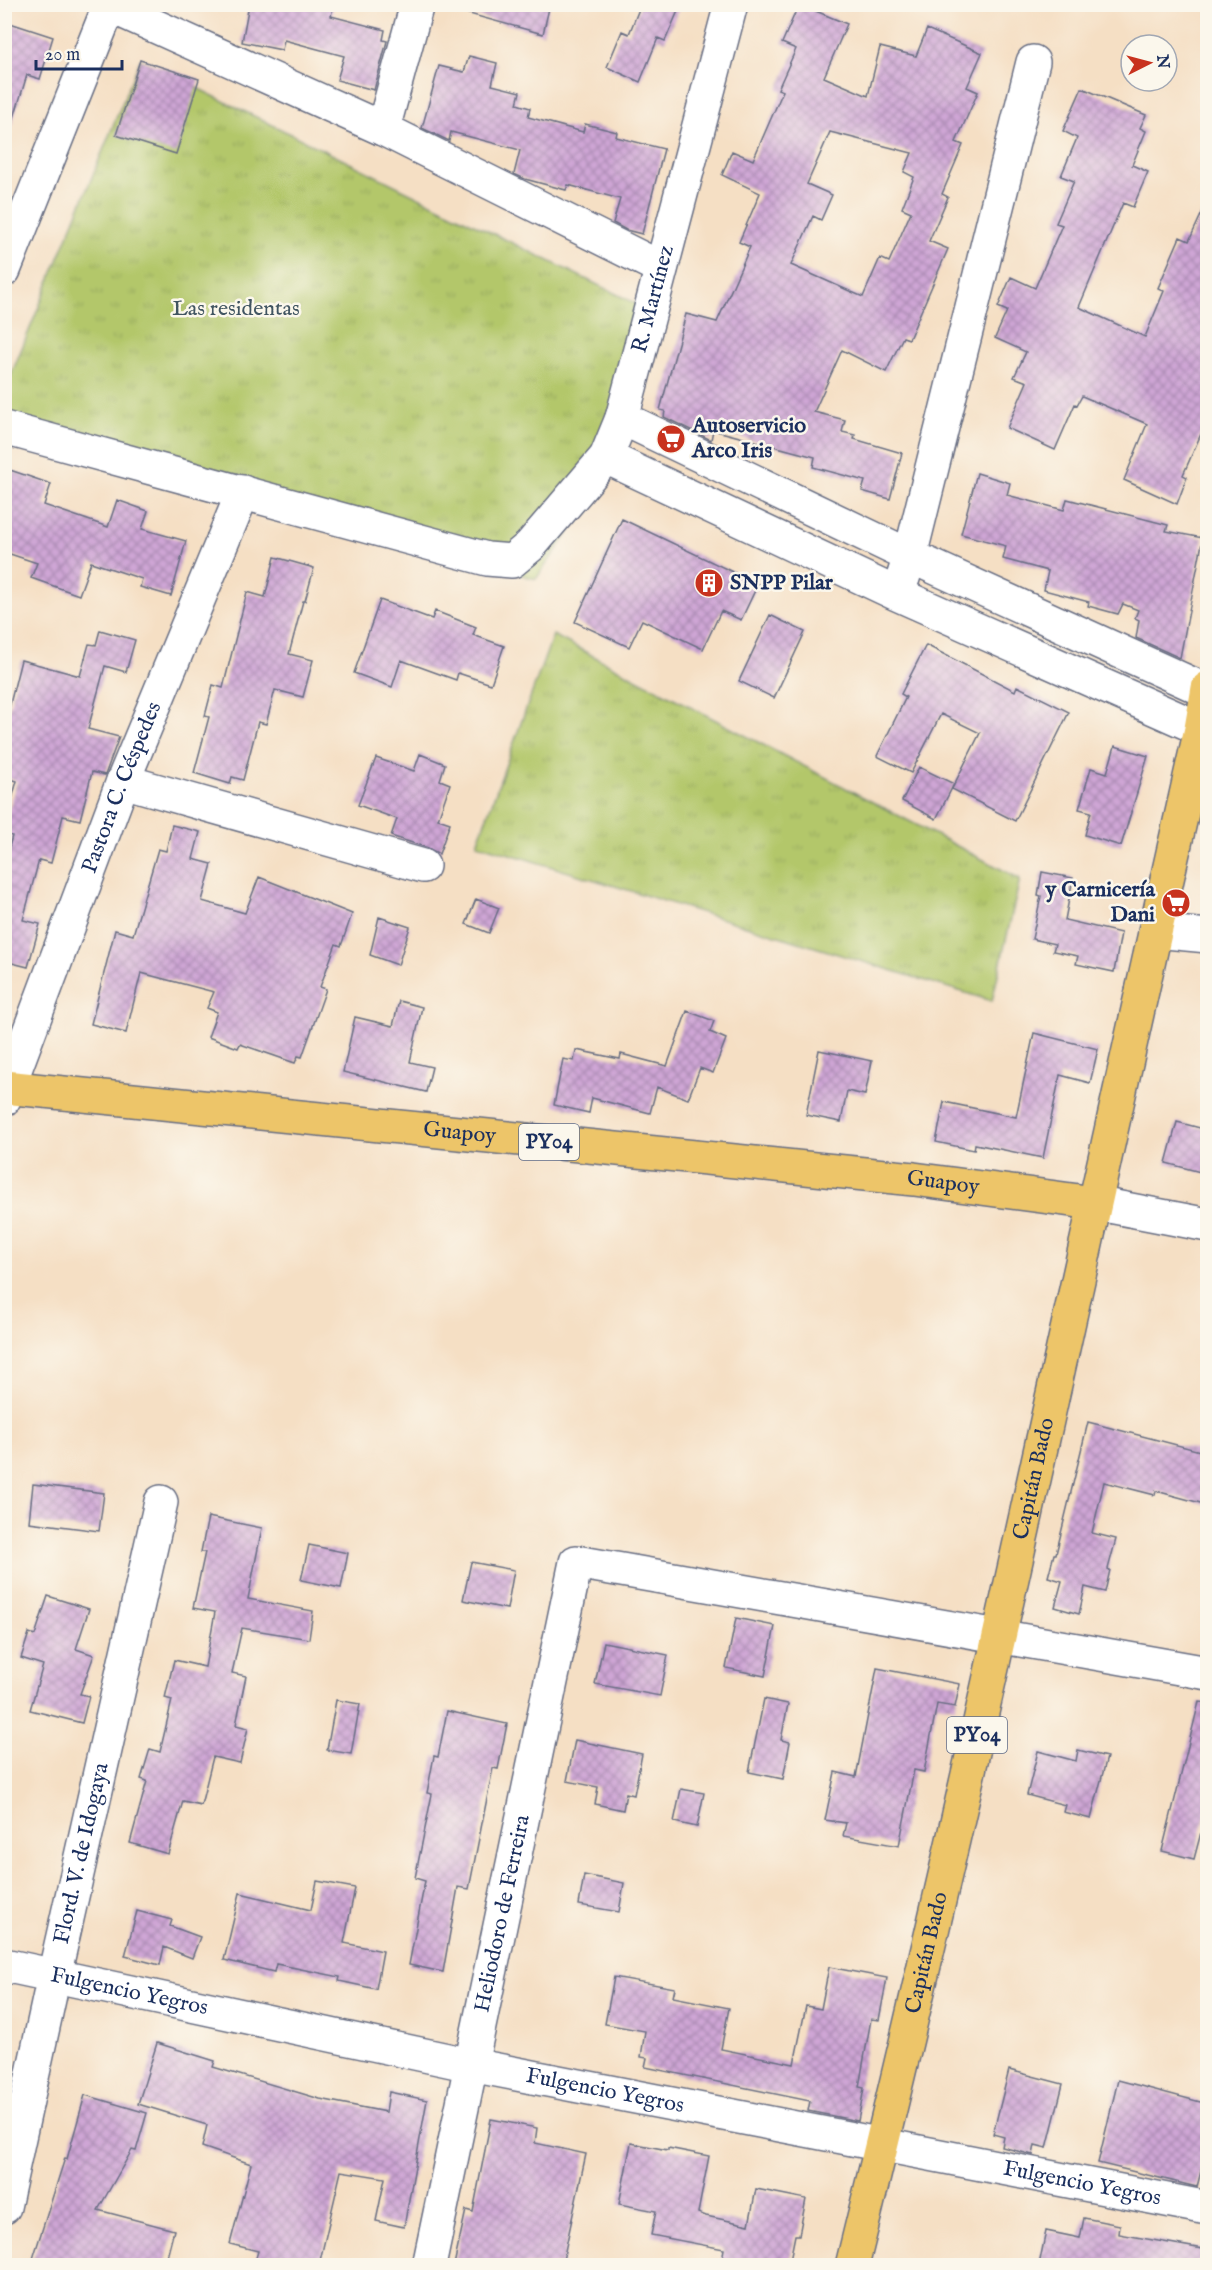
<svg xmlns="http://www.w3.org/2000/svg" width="1212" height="2270" font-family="'IM FELL English',serif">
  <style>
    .grass { fill: url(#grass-tufts); stroke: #677b64; stroke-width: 1.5 }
    .building { fill: url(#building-cross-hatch); fill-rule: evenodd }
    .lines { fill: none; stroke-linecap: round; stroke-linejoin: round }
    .minor-casing { stroke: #676d82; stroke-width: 36 }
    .major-casing { stroke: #676d82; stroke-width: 36 }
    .minor { stroke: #fff; stroke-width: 33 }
    .major { stroke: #edc569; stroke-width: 33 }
    .labels { text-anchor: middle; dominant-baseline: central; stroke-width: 5; stroke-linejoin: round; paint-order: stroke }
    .shield { fill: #fbf7ec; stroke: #5e6b89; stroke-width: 1.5 }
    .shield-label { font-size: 21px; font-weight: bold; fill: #1b2f5e }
    .street-label { font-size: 22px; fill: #1b2f5e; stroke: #fbf7ec }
    .park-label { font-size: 22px; fill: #415561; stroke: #fbf7ec }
    .poi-label { font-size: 22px; font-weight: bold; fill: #1b2f5e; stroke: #fbf7ec; text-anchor: start }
  </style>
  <defs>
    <pattern id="grass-tufts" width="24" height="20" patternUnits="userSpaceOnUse" patternTransform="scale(1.5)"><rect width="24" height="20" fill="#b3c76b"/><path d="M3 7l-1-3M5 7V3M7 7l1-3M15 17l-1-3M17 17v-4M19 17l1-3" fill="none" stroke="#99ab5f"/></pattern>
    <pattern id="building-cross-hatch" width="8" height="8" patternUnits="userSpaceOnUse" patternTransform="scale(1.5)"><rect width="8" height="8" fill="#cfa6d5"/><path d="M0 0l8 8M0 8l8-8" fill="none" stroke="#a788b0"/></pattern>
  </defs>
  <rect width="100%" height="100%" fill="#fbf7ec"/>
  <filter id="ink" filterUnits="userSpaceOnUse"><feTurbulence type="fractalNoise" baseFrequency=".0167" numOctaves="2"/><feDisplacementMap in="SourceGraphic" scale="12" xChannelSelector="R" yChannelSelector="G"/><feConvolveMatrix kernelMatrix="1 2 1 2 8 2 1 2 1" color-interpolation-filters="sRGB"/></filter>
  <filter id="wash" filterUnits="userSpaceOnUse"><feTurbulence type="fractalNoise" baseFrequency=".008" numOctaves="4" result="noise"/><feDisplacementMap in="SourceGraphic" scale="24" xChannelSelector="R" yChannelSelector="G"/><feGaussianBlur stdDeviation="1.35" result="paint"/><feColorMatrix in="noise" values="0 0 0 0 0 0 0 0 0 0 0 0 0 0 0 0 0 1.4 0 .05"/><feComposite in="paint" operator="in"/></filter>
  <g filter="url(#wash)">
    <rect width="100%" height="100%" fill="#f5dfc4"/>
    <path class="grass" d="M140,60L659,315L613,471L536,579L5,432L4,392Z
      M553,635L1020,879L992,1001L477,844Z"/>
    <g id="blocks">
      <path class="building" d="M249,4H334L331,16L385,30L383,40L387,41L374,90L337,80L344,56L284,40L282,50L242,42Z
        M463,4H550L543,34L462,12Z
        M641,4H681L665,41L658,38L640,82L607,67L622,31L629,34Z
        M799,4L847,24L824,77L868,96L880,47L916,56L927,29L982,53L967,87L978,92L956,142L963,145L942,194L948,197L929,241L948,249L909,339L903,337L886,372L842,350L814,412L845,420L842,432L855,435L854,439L902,453L890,499L862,491L865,481L813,467L815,457L713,430L711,440L664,417L665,411L660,410L686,314L717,322L750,247L739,242L760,193L722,175L732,151L753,160L783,91L778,89L796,49L782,43ZM830,132L912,153L904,172L914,177L902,208L911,212L889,262L880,258L863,297L791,265L813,216L821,220L832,195L807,184Z
        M4,21L53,37L40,79L27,75L10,131L4,130Z
        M469,56L497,63L492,85L520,92L517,104L530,108L528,117L583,132L585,124L617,132L616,137L664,149L642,234L626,230L613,223L620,199L568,185L566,190L525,179L514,174L520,150L451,132L449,141L422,128L439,66L464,72Z
        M140,60L199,79L176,154L116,135Z
        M1082,88L1146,115L1140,128L1146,131L1132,165L1148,172L1133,207L1123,203L1079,307L1145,337L1164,291L1158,288L1180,237L1189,241L1208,200V418L1183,475L1187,477L1177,504L1124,480L1147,424L1082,396L1077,405L1075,404L1055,450L1007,428L1027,382L1014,377L1026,352L995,338L1007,311L998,307L1011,277L1035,288L1062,225L1056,223L1074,181L1061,176L1077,138L1063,131Z
        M10,470L51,484L44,505L108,527L117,500L148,511L142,529L186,541L171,596L140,587L142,579L91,562L79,595L31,578L37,563L4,552V487Z
        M977,473L1010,483L1007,495L1064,510L1067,499L1168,525L1166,531L1203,538L1180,658L1136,638L1139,620L1135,618L1138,610L1123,604L1118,614L1088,606L1089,602L1044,590L1048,571L1003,559L1006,546L961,534Z
        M622,519L758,584L741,620L721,611L703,649L642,620L629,647L575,622Z
        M275,557L314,568L305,601H303L289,654L313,660L303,697L275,690L266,724L258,722L243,780L232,777L230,784L194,773L209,717L205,716L213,685L223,688L247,592L265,597Z
        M380,600L432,619L435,611L476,627L473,635L504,646L491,684L458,673L456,680L401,660L392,687L354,673Z
        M770,615L805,632L774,698L739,681Z
        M100,630L135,640L126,672L105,666L88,729L119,737L105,775L92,772L80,820L63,816L51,863L39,860L23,920L40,924L28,967L4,961V866L12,836L4,834V827L17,781L4,777V711L8,712L21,660L80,676L89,644L96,645Z
        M926,645L1015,691L1017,686L1069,712L1015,821L952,789L980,733L941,714L911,773L877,756L906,697L901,694Z
        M1115,746L1148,756L1121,846L1085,835L1091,812L1079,809L1091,768L1107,773Z
        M420,754L445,764L440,780L450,784L438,819L450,823L439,854L428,848L391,836L397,819L358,805L376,758L414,771Z
        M919,767L954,784L936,819L902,801Z
        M172,825L200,832L193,859L212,864L202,901L245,913L259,877L352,914L341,946L336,944L320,987L326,989L302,1057L298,1056L295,1063L240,1044L238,1048L208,1037L217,1012L207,1008L214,992L141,973L126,1033L91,1024L115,930L133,935L158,849L166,851Z
        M1042,872L1073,878L1065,920L1121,933L1114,972L1076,964L1078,956L1053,951L1055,944L1032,939L1041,896L1038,895Z
        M476,899L499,908L489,933L466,924Z
        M379,917L410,927L398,965L370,955Z
        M399,1001L422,1007L410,1062L432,1067L426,1092L343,1072L355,1017L393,1026Z
        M687,1011L714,1021L710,1032L726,1039L713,1073L700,1068L688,1099L657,1087L650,1113L592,1098L589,1113L554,1105L563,1059L574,1061L576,1050L620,1059L621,1054L667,1066Z
        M1034,1033L1098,1049L1090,1083L1060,1075L1043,1158L975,1144L974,1150L936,1142L944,1102L1016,1117Z
        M819,1050L872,1061L865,1095L847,1091L841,1122L806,1115Z
        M1177,1122L1208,1130V1174L1166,1163Z
        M1088,1422L1208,1453V1505L1156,1491L1155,1495L1104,1482L1092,1533L1116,1539L1108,1569L1110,1570L1105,1592L1085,1587L1079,1614L1055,1607L1062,1581L1048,1577L1054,1554H1056Z
        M33,1484L104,1493L99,1531L29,1522Z
        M208,1517L262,1528L248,1599L313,1611L309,1639L242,1628L232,1673L246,1676L236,1725L248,1728L240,1763L213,1757L201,1805L183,1801L168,1854L130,1843L147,1781L141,1779L150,1749L160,1752L172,1700L165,1698L174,1660L205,1667L215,1612L193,1608L205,1552H201Z
        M309,1545L348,1553L341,1588L301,1580Z
        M471,1562L514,1570L507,1609L463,1600Z
        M48,1596L89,1609L76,1649L94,1655L80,1694L89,1696L82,1723L30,1710L43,1665L21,1658L29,1633L35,1635Z
        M736,1618L775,1626L765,1676L726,1668Z
        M604,1642L668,1655L660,1696L595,1684Z
        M877,1668L960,1684L955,1707L937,1704L924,1772L914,1770L899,1846L843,1836L846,1823L825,1820L835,1772L856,1777Z
        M764,1699L788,1704L781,1740L790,1742L783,1779L749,1772Z
        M336,1700L360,1704L351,1754L327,1750Z
        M1199,1702L1208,1703V1806L1194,1859L1162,1851Z
        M447,1711L507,1724L498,1769L493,1768L469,1889L458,1887L443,1972L409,1965L425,1881L415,1878L432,1794L427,1793L434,1756L438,1757Z
        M575,1740L642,1754L634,1795L626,1793L623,1810L595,1804L598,1787L567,1781Z
        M1078,1750L1107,1757L1091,1819L1063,1812L1065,1805L1027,1795L1038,1751L1076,1761Z
        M681,1789L704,1793L697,1827L674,1822Z
        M584,1875L624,1883L619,1912L579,1905Z
        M317,1881L355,1888L344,1943L383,1951L376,1989L339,1981L340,1977L276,1964L274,1972L224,1960L240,1893L311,1910Z
        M137,1911L172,1920L170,1926L200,1937L192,1958L164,1947L160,1965L125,1956Z
        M829,1967L887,1978L879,2020L871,2019L859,2087L864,2088L858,2121L808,2111L810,2101L645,2067L647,2058L641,2057L645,2031L605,2024L614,1977L675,1988L673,1997L729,2008L721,2049L794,2064L806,2006L821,2009Z
        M157,2043L215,2061L213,2067L320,2099L386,2112L389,2092L427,2100L404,2227L376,2221L385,2178L341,2171L319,2265H254L258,2251L230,2244L251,2164L202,2147L207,2125L138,2104Z
        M1009,2070L1063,2084L1047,2148L1035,2145L1033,2155L1002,2147L1004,2137L993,2134Z
        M1118,2080L1208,2104V2143L1197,2187L1098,2163Z
        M85,2095L147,2113L136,2151L132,2150L98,2210L174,2230L165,2265H31L65,2158L67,2159Z
        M491,2119L537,2128L535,2143L586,2154L562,2265H454L466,2210L473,2212Z
        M631,2143L668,2150V2148L709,2156L698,2213L706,2216L749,2225L756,2189L806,2199L799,2235H795L789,2265H721L724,2249L651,2235L656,2211L619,2204Z
        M1084,2218L1120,2225L1119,2234L1208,2250V2265H1039L1046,2231L1080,2238Z"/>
    </g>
  </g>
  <g filter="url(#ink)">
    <use href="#blocks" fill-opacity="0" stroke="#676d82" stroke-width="1.5"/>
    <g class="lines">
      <g class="minor-casing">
        <g id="minor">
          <path d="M106,4L383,129L661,268"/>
          <path d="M383,129L417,4"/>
          <path d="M4,270L110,4"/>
          <path d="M622,418L910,556L1207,691"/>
          <path id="s1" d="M4,428L487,559L512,561L530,546L606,457L622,418L731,4"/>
          <path d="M606,457L897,594L1201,729"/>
          <path d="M903,578L910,556L1033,62"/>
          <path d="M123,781L423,866"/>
          <path d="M1155,931L1208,936"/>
          <path id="s2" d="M4,1099L123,781L243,492"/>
          <path d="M1094,1203L1208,1225"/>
          <path id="s3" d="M4,1965L471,2065L1208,2208"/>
          <path id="s4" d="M4,2207L54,1976L161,1502"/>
          <path id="s5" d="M429,2266L576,1562L1208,1673"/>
        </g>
      </g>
      <g class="major-casing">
        <g id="major">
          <path id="s6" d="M4,1087L914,1179L1094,1203"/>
          <path id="s7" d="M852,2266C978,1756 1084,1241 1201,729L1208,688"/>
        </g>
      </g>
      <use href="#minor" class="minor"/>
      <use href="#major" class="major"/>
    </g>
  </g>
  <defs>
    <g id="supermarket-disc" transform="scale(1.5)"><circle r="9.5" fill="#c8321e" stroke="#fbf7ec"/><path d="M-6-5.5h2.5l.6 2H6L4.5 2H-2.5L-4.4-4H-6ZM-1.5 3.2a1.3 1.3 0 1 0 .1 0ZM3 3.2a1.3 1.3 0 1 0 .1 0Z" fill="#fff"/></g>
    <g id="building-disc" transform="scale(1.5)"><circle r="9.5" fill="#c8321e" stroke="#fbf7ec"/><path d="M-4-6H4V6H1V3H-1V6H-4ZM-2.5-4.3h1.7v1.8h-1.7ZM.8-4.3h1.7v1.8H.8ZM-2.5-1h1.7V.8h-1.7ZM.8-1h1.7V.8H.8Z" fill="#fff"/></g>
  </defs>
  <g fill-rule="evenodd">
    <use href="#supermarket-disc" x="671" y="439"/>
    <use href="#building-disc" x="709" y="583"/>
    <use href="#supermarket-disc" x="1176" y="903"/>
  </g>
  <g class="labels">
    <g class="shield">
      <rect x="519" y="1124" width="60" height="36" rx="4.5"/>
      <rect x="947" y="1717" width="60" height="36" rx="4.5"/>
    </g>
    <g class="shield-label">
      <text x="549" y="1142">PY04</text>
      <text x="977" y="1735">PY04</text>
    </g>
    <g class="street-label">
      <text stroke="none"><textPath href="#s1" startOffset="831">R. Martínez</textPath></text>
      <text stroke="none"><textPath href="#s2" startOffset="333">Pastora C. Céspedes</textPath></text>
      <text stroke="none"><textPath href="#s6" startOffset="458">Guapoy</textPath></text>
      <text stroke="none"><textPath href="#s6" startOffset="944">Guapoy</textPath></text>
      <text stroke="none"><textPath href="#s7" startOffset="808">Capitán Bado</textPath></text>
      <text stroke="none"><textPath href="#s4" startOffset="362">Flord. V. de Idogaya</textPath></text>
      <text stroke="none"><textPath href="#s5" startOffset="360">Heliodoro de Ferreira</textPath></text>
      <text stroke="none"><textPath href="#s7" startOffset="322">Capitán Bado</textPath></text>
      <text stroke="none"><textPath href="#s3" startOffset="128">Fulgencio Yegros</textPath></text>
      <text stroke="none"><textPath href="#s3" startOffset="614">Fulgencio Yegros</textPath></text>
      <text stroke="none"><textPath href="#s3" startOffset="1100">Fulgencio Yegros</textPath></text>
    </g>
    <g class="park-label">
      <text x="236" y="309">Las residentas</text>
    </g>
    <g class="poi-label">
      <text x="692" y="426">Autoservicio<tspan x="692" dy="25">Arco Iris</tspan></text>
      <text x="730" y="583">SNPP Pilar</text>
      <text x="1155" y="890" text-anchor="end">y Carnicería<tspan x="1155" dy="25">Dani</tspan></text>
    </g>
  </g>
  <rect width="1212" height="2270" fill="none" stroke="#fbf7ec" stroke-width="24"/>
  <g transform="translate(1149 63) rotate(84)"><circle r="28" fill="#fbf7ec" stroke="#a1a7b3" stroke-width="1.5"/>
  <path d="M0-4.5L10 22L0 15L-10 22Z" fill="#c8321e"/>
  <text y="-9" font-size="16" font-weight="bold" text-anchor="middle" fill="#1b2f5e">N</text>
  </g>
  <path d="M36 60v9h86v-9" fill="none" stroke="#1b2f5e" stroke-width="3"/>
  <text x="45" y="60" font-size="18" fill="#1b2f5e" stroke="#fbf7ec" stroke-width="4.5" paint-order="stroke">20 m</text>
</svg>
